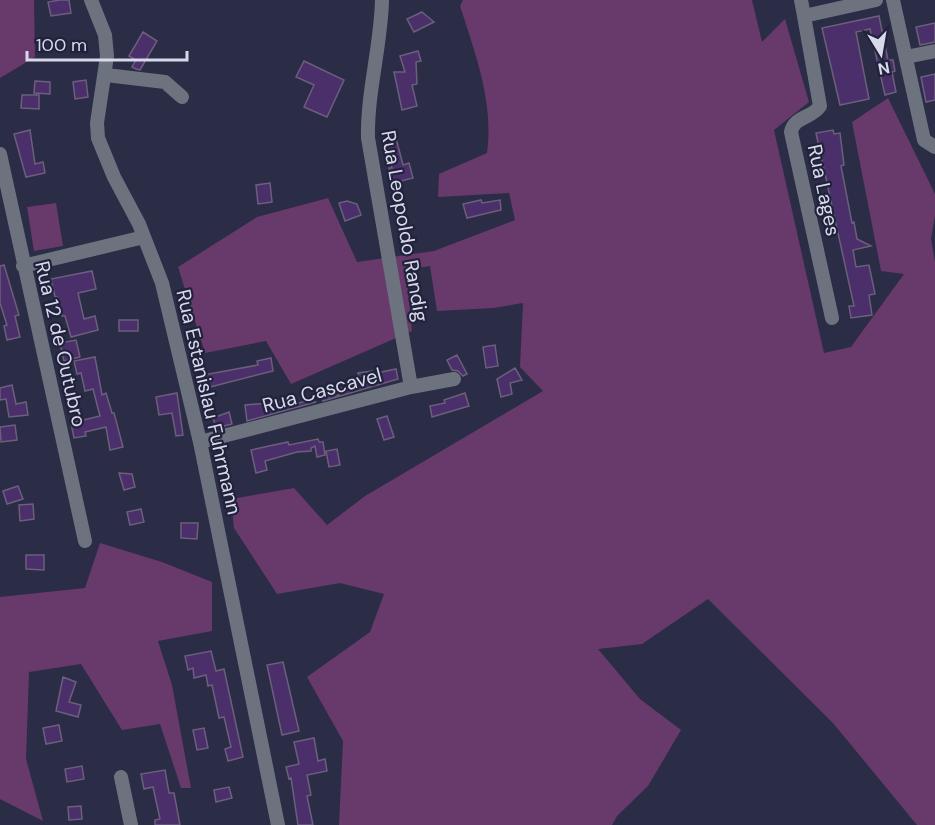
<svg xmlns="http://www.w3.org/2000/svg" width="935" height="825" font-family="'DM Sans',sans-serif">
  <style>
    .green { fill: #683a6b }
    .building { fill: #4b2f6b; stroke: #6b5f7c; stroke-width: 1.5 }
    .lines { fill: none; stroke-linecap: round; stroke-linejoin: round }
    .minor { stroke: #6c737f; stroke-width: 14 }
    .labels { text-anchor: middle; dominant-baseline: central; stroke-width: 4.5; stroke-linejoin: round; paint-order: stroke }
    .street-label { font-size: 20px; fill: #d8daeb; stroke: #21223b }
  </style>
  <rect width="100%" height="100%" fill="#2b2c46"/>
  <path class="green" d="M0,0H34L35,57L0,78Z
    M463,0H752L762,42L785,19L809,102L774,130L824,353L851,347L904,274L881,271L852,122L888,98L935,194V216L931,239L935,262V825H917L833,723L708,599L642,644L598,649L640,699L681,730L648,786L617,816L612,825H339L343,741L307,677L370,632L384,594L340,583L277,594L234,528L231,499L294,488L327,525L365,496L543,391L520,367L523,303L494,308L437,311L430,266L406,270L412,331L291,384L266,341L205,353L178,267L257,217L328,198L357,262L434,251L515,220L509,193L438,197L439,174L487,153C494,102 475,53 460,6Z
    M56,203L63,246L34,251L27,207Z
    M100,543L162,562L212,582V631L158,641L172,685L191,788H181L160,724L122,730L81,664L29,672L26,759L43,821L0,799V597L85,588Z"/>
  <path class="building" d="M60,0H69L71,13L51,16L48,2Z
    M422,12L434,22L414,32L407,19Z
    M879,16L888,60H893L895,71L892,72L896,92L885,95L870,29L856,32L869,99L840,105L822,28Z
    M935,23V42L920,45L916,27Z
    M143,32L157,41L140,70L136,69L132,67L136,60L129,56Z
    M418,51L421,61L416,62L417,84L412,85L417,106L402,110L394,72H405L400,56Z
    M304,61L344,80L327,117L304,107L314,85L296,77Z
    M935,74V100L926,102L921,77Z
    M86,80L88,97L75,99L73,82Z
    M35,81L50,82V94L34,93Z
    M22,95H39V109L21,108Z
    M30,130L35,164L43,162L45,173L26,177L14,134Z
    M833,130L834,134L840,133L844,165L841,166L852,223L854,222L857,239L871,246L853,250L856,267L869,265L875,294L869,295L872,315L851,318L849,306H854L816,133Z
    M396,138L403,165L409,163L413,178L393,183L389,168H392L384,141Z
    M270,183L272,202L258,204L256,185Z
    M481,200L482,203L500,200L501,210L467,218L463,204Z
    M347,201L357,204L361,215L345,221L339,203Z
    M4,265L19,315L15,316L20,337L7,340L4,326L7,325L0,303V266Z
    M92,271L96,289L78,293L84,319L95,316L98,330L71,337L65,316H62L57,297H55L51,279Z
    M119,320H138V331H119Z
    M76,340L80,357L64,361L60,343Z
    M495,345L498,366L486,368L483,347Z
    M457,355L467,374L463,376L458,371L452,370L447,360Z
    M95,357L102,395L106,393L112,413H114L123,447L110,450L106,427L85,432L86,436L74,438L71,423L100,416L93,389L85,391L81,373L77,374L74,361Z
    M271,358L273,371L206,388L203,375L258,365L257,361Z
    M515,368L522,380L510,383L512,394L501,397L497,379Z
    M396,369L398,379L323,401L322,398L339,395L338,389L360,384L358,373L372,371V374Z
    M12,385L16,404L26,402L28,415L9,417L6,399L0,400V388Z
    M177,393L183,435L176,436L172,413L159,415L156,397Z
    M465,393L469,406L432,417L430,406L445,403L444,400Z
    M306,401L316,402L247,421L245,405L279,402L280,408Z
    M229,412L232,424L216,428L213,418Z
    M387,416L394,437L384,440L377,419Z
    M15,425L17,440L1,442L0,427Z
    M318,439L319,442H323L325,455L317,457L315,446L311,448V451L297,452L265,461L267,470L256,473L251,450L288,442L289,445Z
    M337,449L340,465L329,467L326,451Z
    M119,473L132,474L135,487L124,490Z
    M18,486L23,499L7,504L3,491Z
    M33,504L34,519L20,521L19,505Z
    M141,509L144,522L130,525L127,512Z
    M181,523H198L197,539L181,538Z
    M26,555H44V570L26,569Z
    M211,651L216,671L224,669L243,757L228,761L225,749L231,747L224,717L219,718L212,685L208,686L206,675L194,678L193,668L188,670L185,656Z
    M283,662L299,731L282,735L267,665Z
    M63,677L76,682L69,702L81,705L78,717L56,711Z
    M59,725L62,741L46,744L43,728Z
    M204,728L208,748L197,750L193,730Z
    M314,738L318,761L325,759L327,771L307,775L311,795L307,796L313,825H298L291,778L289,779L286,767L299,764L294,742Z
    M82,766L84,779L67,782L65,769Z
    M165,770L169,793H174L180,825H155V820L160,819L153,787L144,789L141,774Z
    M229,787L232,798L216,802L214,790Z
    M81,806L82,819L69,820L68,807Z"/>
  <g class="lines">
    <path class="minor" d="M91,0L105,35L107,56L97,123L98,138L114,177L139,224L162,283L200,442L278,825
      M382,0C381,46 367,92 368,138L411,387
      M801,0L804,16
      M893,0L924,140L935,147
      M906,57L935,51
      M106,75L165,82L182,97
      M0,154L85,541
      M23,266L144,237
      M832,318L791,132C794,116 813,118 820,106L804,16L876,0
      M200,442L411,387L454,379
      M121,777L131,825"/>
  </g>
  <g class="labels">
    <g class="street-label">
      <text transform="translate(824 190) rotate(78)">Rua Lages</text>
      <text transform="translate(405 226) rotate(80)">Rua Leopoldo Randig</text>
      <text transform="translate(61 344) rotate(77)">Rua 12 de Outubro</text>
      <text transform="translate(322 390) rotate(-15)">Rua Cascavel</text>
      <text transform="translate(209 402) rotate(77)">Rua Estanislau Fuhrmann</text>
    </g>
  </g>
  <g transform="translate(881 54) rotate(169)" stroke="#21223b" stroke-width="4.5" paint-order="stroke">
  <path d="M0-4.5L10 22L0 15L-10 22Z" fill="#d8daeb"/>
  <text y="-9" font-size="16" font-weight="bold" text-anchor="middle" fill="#d8daeb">N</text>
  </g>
  <path d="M27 51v9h160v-9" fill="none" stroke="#d8daeb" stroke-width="3"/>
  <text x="36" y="51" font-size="18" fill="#d8daeb" stroke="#21223b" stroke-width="4.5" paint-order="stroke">100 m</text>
</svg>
